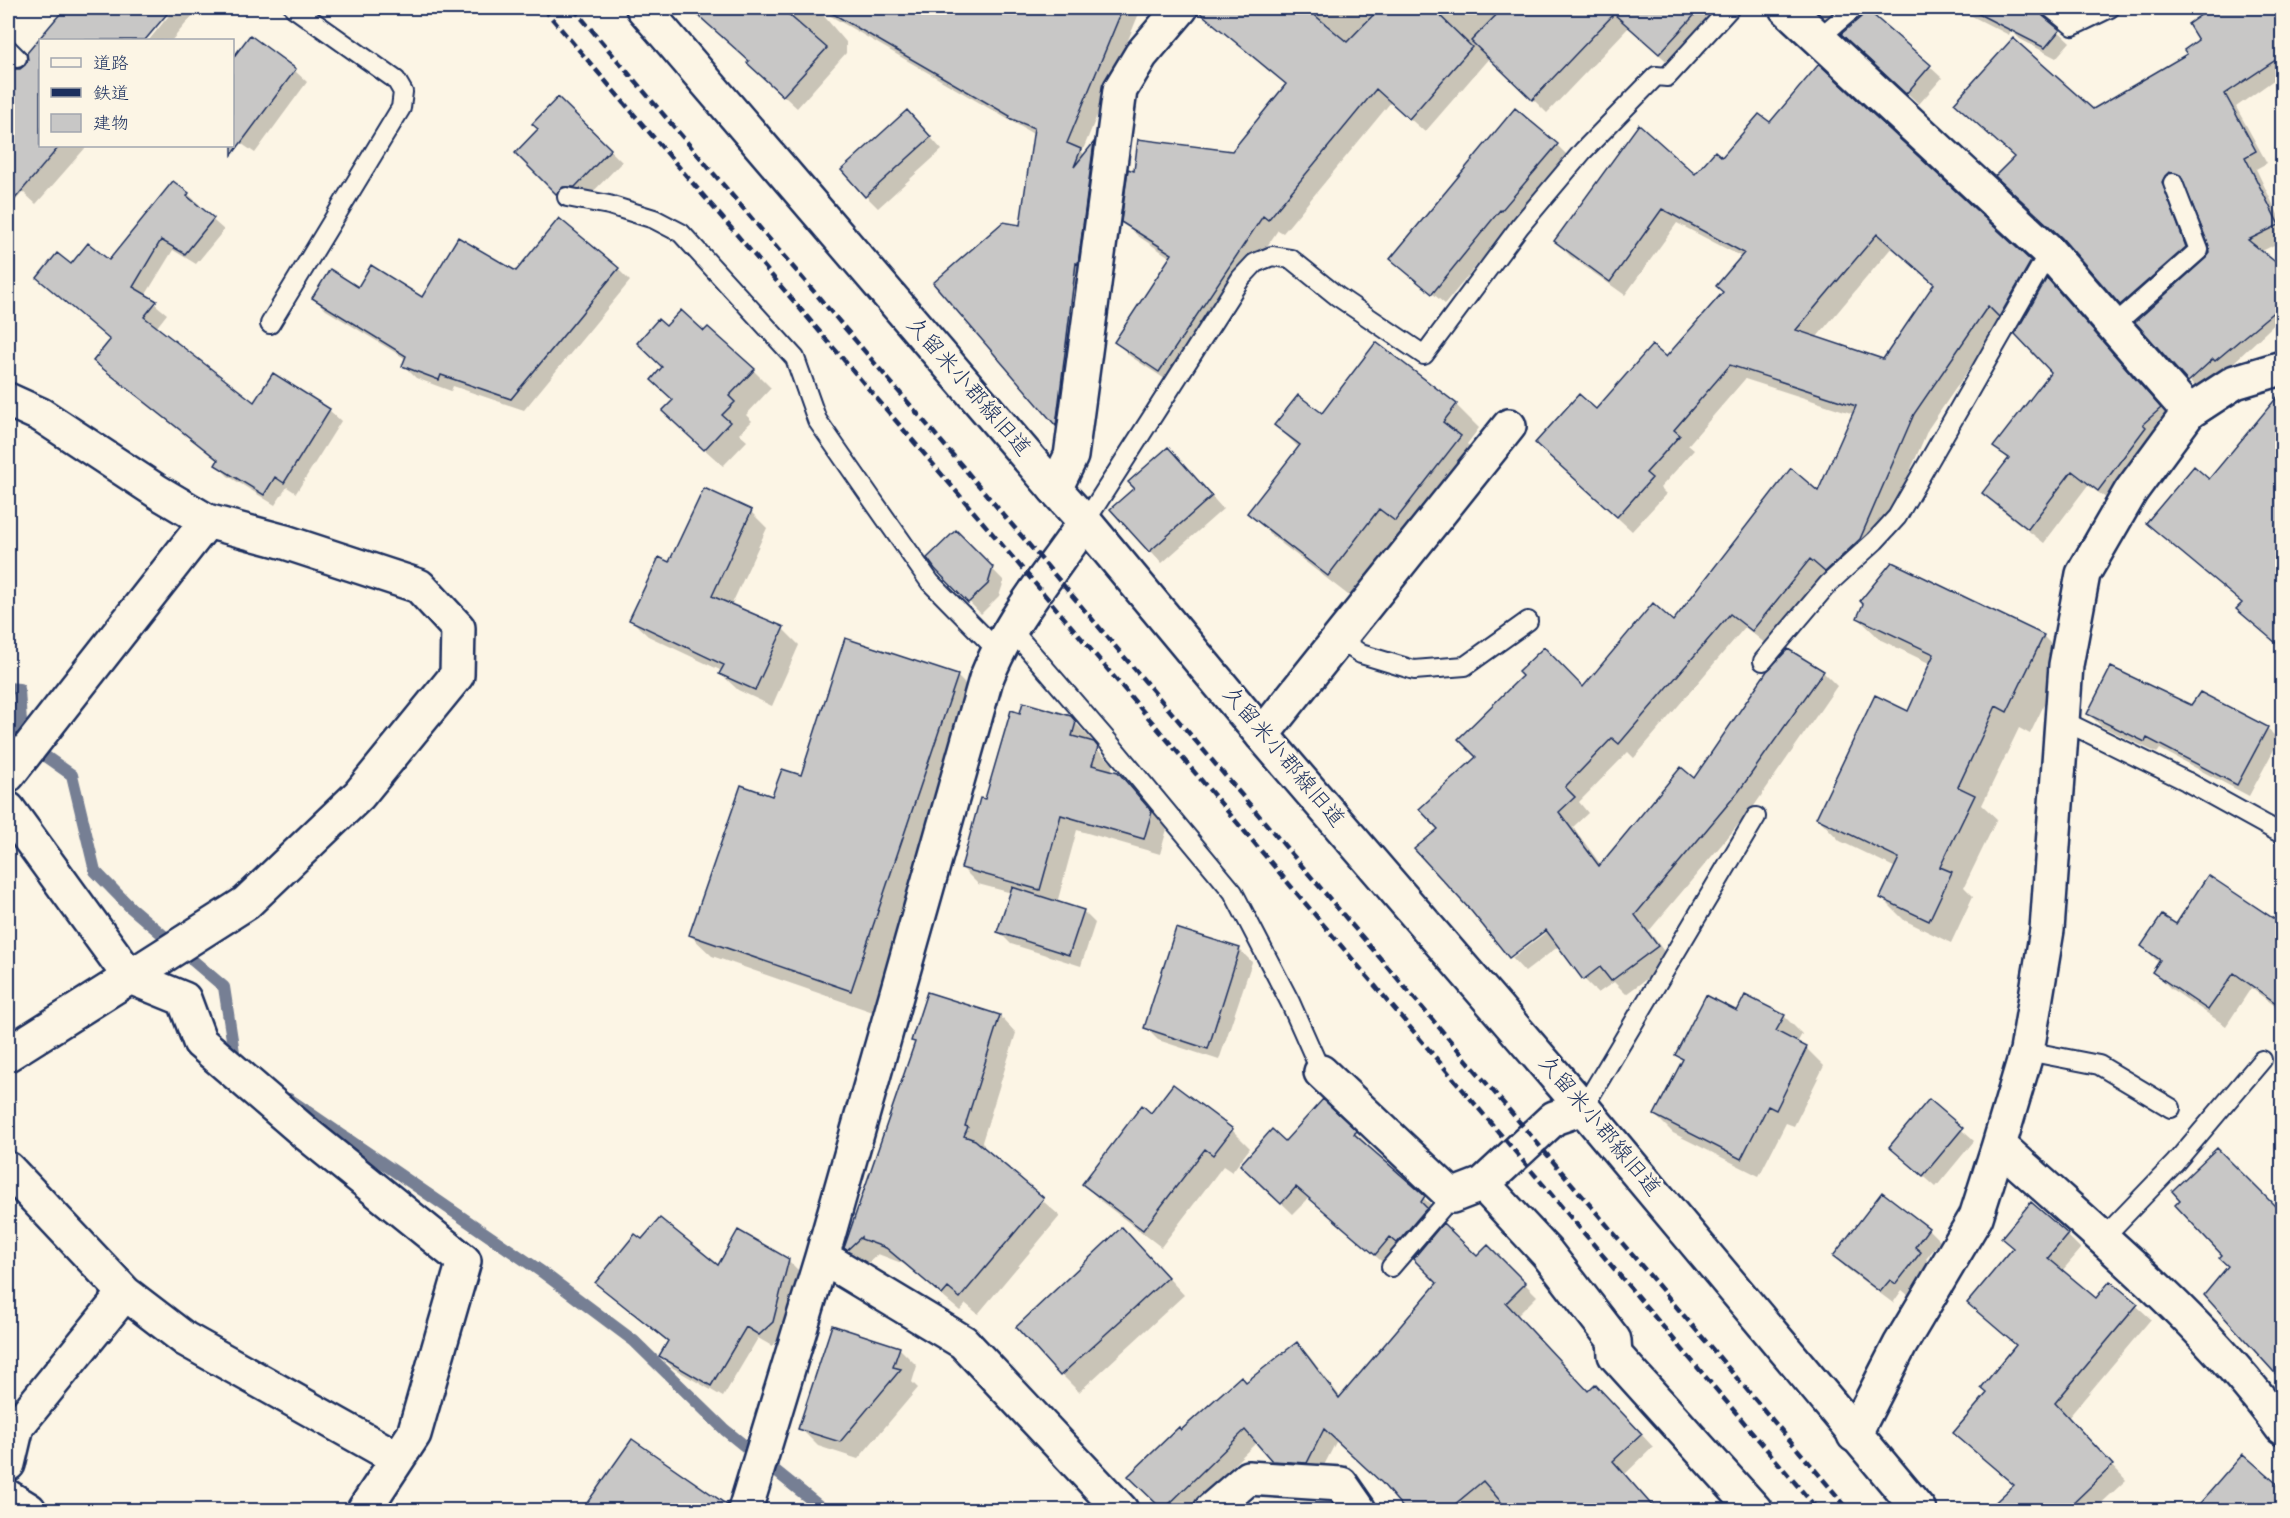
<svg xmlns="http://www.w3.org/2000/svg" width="2290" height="1518" font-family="Dekko,'Klee One',sans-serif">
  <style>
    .shadow { fill: #0003; fill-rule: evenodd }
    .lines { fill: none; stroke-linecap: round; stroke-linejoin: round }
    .stream { stroke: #767f94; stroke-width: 12 }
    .building { fill: #c8c7c6; stroke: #1b2f5e; stroke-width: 1.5; fill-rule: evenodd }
    .service-casing { stroke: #1b2f5e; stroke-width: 22 }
    .minor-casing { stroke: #1b2f5e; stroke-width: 38 }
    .tertiary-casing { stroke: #1b2f5e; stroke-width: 38 }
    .service { stroke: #fcf5e5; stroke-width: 18 }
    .minor { stroke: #fcf5e5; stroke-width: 33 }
    .tertiary { stroke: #fcf5e5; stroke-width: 33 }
    .rail { stroke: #1b2f5e; stroke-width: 4.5; stroke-dasharray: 9 4.5; stroke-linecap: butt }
    .labels { text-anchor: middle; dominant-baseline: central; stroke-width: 5; stroke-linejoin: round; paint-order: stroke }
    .street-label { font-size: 22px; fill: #1b2f5e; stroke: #fcf5e5 }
  </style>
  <rect width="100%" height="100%" fill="#fcf5e5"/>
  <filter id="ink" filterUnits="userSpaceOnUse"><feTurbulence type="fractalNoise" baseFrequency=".0167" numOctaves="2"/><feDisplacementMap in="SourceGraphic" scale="12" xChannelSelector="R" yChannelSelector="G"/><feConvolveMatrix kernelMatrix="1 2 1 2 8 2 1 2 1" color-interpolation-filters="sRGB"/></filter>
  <g filter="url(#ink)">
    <path class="shadow" d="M82,8H171L145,40H40V146H87L36,204L23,192L9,208L8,207V79L15,70H21L29,61V54L47,32L55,39Z
      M175,8H199L172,40H149Z
      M698,8H1136L1140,11L1082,152L1085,156L1094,144L1107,157L1069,436L935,283L1021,227L1035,135L817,8L846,42V53L797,108L762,76L751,61Z
      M1207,8H1728L1674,68L1629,27L1547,113L1490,57L1425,132L1391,102L1283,233L1278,230L1174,385L1130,356L1116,342L1171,258L1138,236L1123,221L1135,173L1232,152L1286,85L1217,27L1202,13Z
      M1815,8H1866L1942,78L1919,104L1855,45L1864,13L1840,32Z
      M1956,8H2022L2017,19L2027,8H2065L2054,11L2051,17V24L2070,42L2056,58L2020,39L2011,30L2009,35Z
      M2066,8H2100L2087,22Z
      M2213,8H2282V74L2236,107L2267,163L2256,169L2282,223V241L2260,252L2282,270V317L2201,393L2137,322L2211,254V246L2186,184H2182L2197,259L2133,315L2121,304L2092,111L2189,55L2200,40L2190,24Z
      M250,37L295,71L307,82L255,153L232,137Z
      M558,99L622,162L587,198L569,204L517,153L540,130Z
      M919,124L942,150L878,208L866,196Z
      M1557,145L1569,157L1513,221L1445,304L1392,259Z
      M1722,160L2030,262L2045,277L2003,319L1928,429L1875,554L1840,585L1825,573L1767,645L1745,627L1634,758L1628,752L1579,802L1588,813L1573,827L1601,865L1694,780L1823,672L1837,686L1754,806L1649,931L1671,961L1626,994L1614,982L1598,993L1584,979L1559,946L1525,972L1512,958L1553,927L1440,829L1583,689L1674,623L1818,493L1854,414L1745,379L1688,445L1694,450L1660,488L1666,494L1632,531L1551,457L1596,411L1666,359L1725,292L1742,257L1677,223L1625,295L1570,256L1556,241L1695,176ZM1892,247L1935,285L1884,360L1816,338Z
      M188,194L200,205L198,207L224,230L196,264L173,250L145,296L167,314L156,328L255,405L273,375L329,410L341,421L296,493L287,487L275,505L228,476L217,465L219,462L106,372L95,361L111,341L39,278L71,266L109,263Z
      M618,269L630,281L524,410L453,386L451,391L416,378L404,366L406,359L326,310L314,298L359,289L423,299L516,273Z
      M2062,295L2174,424L2114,504L2088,485L2044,543L1999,508L1984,493L2009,460L1995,447L2053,372Z
      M666,328L704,333L753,370L771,388L746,415L752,421L739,434L747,441L723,466L682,429L664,368Z
      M1456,405L1479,428L1467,444L1483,460L1419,543L1403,531L1352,598L1272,536L1249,513L1299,448L1276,425L1322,415Z
      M1179,460L1223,509L1162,563L1113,509Z
      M751,512L767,528L731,606L783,629L799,645L772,706L738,690L721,674L722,671L648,636L631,620L670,564Z
      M2148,523L2282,553V649L2238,609L2243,604Z
      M956,532L1004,581L999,596L981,614L936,568Z
      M1858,618L2043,636L2066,659L2030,734L2019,728L1982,805L1997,819L1964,887L1973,896L1951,943L1904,920L1882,898L1896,868L1840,841L1818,818L1909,713L1931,664L1881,640Z
      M957,676L979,698L873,1012L712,956L690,935L773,797Z
      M2192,707L2267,728L2279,740L2249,796L2160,749L2157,753L2101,726L2089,714Z
      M1021,715L1070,717L1091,739L1090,743L1113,764L1111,772L1118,774L1134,790L1167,829L1160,854L1077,830L1057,903L1083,911L1095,923L1081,966L1011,944L999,932L1012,893L978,884L962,868Z
      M2176,926L2282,962V1011L2251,988L2226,1026L2170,988L2154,971L2159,963L2142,946Z
      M1177,930L1240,950L1252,962L1219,1060L1158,1040L1146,1028Z
      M1738,1013L1784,1016L1802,1034L1797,1043L1806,1048L1824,1066L1794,1126L1786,1123L1759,1176L1673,1133L1655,1115L1683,1061L1677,1055Z
      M1000,1016L1016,1033L982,1142L984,1145L983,1149L1060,1216L978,1314L966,1304L960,1311L904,1264L878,1254L865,1266L846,1248L916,1043L913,1040Z
      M1174,1086L1232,1130L1250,1148L1232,1172L1223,1166L1161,1247L1102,1202L1084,1184L1151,1115Z
      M1323,1101L1367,1144L1365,1146L1436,1209L1387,1266L1309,1198L1293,1214L1242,1165L1285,1143Z
      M1929,1101L1974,1141L1936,1187L1891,1147Z
      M1928,1229L1940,1241L1926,1259L1932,1265L1908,1295L1902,1290L1893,1303L1846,1268L1835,1256Z
      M2067,1235L2081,1249L2062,1271L2096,1300L2111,1283L2151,1319L2068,1418L2126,1480L2094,1510H2001L1996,1504L2015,1486L1955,1433L1989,1394L2017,1347L1969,1303Z
      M642,1242L718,1267L789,1261L801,1273L784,1334L772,1346L758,1338L723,1397L673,1368L661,1356L669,1343L597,1283Z
      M1140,1247L1184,1295L1079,1392L1062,1375Z
      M1488,1247L1537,1296L1517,1316L1588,1393L1608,1398L1653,1447L1624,1475L1656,1510H1407L1387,1486L1337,1440L1319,1475L1286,1473L1257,1442L1187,1510H1164L1131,1476L1181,1432L1296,1344L1309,1356L1341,1398Z
      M899,1348L917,1366L912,1382L918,1388L858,1459L818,1446L800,1428Z
      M2243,1456L2282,1491V1510H2196Z
      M710,1494L726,1510H590L586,1507Z
      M1304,1502H1309L1317,1510H1295Z"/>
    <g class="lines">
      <path class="stream" d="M8,688L19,689L22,740L72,775L95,871L130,907L224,987L235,1059L239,1062
        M289,1099L542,1272L634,1341L725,1430L824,1510"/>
    </g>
    <path class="building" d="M65,8H172L145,40H40V146H55L58,148L8,207V77L14,69H20L25,65L28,60L27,53Z
      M690,8H781L827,48L783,96L747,63L749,61Z
      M823,8H1123L1067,143L1081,149L1074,167L1094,142L1078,264L1076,263L1056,426L933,283L1003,222L1020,225L1034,128L1009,118L1010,116Z
      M1199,8H1306L1347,42L1380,8H1432L1472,47L1409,119L1376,89L1268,220L1263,216L1159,372L1114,342L1172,254L1121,222L1128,169L1134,171L1138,139L1232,151L1286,84L1199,12Z
      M1503,8H1701L1659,54L1614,14L1532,100L1471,41Z
      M1865,8L1931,65L1906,94L1841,34L1861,17Z
      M1967,8H2040L2043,16L2060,30L2045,48Z
      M2211,8H2283V55L2225,94L2256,151L2245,157L2279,225L2248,240L2283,268V304L2215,361L2213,359L2188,382L2135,322L2206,258L2210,253L2209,246L2180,175L2169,172L2165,176L2162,182L2186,247L2120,305L2062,238L1995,176L2014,157L1954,103L2013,38L2093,109L2187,54L2184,50L2198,40L2188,24Z
      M250,35L296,69L232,155V59Z
      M1819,64L2031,261L1999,317L1988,306L1914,414L1860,539L1825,572L1810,559L1752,631L1730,614L1619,744L1612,738L1565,787L1575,797L1559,812L1599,866L1681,767L1694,778L1767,671L1788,649L1824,671L1739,791L1635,915L1658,946L1611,981L1600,967L1583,980L1546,930L1509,958L1472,912L1414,849L1438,829L1419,809L1476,757L1458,739L1522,676L1518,672L1544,647L1583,687L1653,603L1673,621L1791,468L1818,491L1856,406L1730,365L1674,430L1680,435L1646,473L1652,478L1617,517L1535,443L1579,394L1596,409L1652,345L1666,357L1723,292L1716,286L1744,253L1662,209L1610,282L1554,241L1639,124L1695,174L1715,151L1722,157L1759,114L1770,122ZM1877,234L1934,284L1883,359L1796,330Z
      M558,97L611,149L575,187H563L556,194L515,153L538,129L532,124Z
      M1515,108L1558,144L1501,211L1500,210L1432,294L1390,259Z
      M907,110L931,137L865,197L841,170Z
      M173,181L189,193L187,196L214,218L185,254L161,240L133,287L157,301L144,317L254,402L273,373L330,409L284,483L275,477L264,495L215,465L218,460L93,361L110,340L37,278L57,253L71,264L88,243L109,260Z
      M559,218L619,268L511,399L441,375L439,380L402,366L406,356L312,298L330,269L358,287L371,265L422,297L458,237L516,271Z
      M2047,278L2161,408L2143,424L2146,427L2098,491L2072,471L2028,529L1982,493L2009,458L1993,447L2051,372L2015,334Z
      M681,310L704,331L708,327L755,369L729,396L735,402L722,415L730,422L704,450L662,411L673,400L651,380L662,367L637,343L658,319L666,326Z
      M1376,342L1457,404L1443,422L1461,436L1395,521L1379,509L1328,576L1247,513L1300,445L1274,425L1298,395L1322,413Z
      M2283,390V649L2236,609L2242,603L2146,523L2194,466L2209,479Z
      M1168,447L1212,496L1149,552L1110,509L1134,488L1128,482Z
      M704,488L752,510L712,596L784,627L755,690L719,674L724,665L629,620L659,557L669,562Z
      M956,530L993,567L988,584L968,603L935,569L927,558Z
      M1892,562L2044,635L2007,712L1996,706L1958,787L1975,795L1940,867L1952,872L1929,921L1880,898L1899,858L1816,818L1875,695L1908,711L1934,654L1857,618L1863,604L1860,601Z
      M845,638L958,675L851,991L689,935L741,785L772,796L782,769L801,775Z
      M2111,667L2191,705L2200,692L2268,727L2237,785L2147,738L2145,742L2087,714Z
      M1023,702L1071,716L1076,722L1072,736L1094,742L1098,747L1092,765L1118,772L1152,812L1144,839L1061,815L1040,890L961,868L980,798L985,799L1011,710L1020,713Z
      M2208,875L2283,925V1008L2234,973L2208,1010L2152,972L2160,960L2141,946L2162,915L2176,924Z
      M1012,887L1084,910L1069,955L997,932Z
      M1176,928L1240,948L1208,1049L1144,1028Z
      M927,992L1000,1015L965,1126L968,1127L964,1136L975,1140L1044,1198L960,1298L948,1288L942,1295L886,1248L861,1239V1237L847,1250L844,1248L915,1042L911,1041Z
      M1706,995L1737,1011L1745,995L1785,1015L1776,1031L1807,1047L1776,1110L1768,1106L1741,1159L1654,1115L1683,1059L1675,1055Z
      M1173,1084L1233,1129L1213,1155L1205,1149L1143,1230L1082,1184L1142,1105L1151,1113Z
      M1323,1099L1357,1131L1354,1134L1425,1196L1421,1202L1427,1208L1397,1243L1390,1237L1375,1255L1296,1187L1281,1204L1240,1165L1272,1129L1285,1141Z
      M1929,1099L1963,1128L1923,1176L1889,1147Z
      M2217,1148L2283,1214V1382L2204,1295L2228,1266L2219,1258L2222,1255L2175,1205L2180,1200L2172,1191Z
      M1882,1192L1929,1228L1915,1247L1921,1252L1896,1284L1890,1280L1880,1292L1833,1256Z
      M2031,1202L2068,1234L2048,1258L2096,1298L2110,1281L2138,1304L2055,1403L2113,1465L2066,1510H1987L2014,1485L1953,1433L1987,1393L1981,1388L2016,1345L1967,1303L2013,1248L2001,1238Z
      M660,1218L718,1265L738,1230L789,1259L773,1322L759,1335L746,1327L711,1386L659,1356L668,1341L595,1283L635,1234L642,1239Z
      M1443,1223L1477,1256L1488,1245L1526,1283L1506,1303L1588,1391L1595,1384L1642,1434L1613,1461L1656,1510H1508L1483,1481L1448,1510H1405L1382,1483L1324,1429L1307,1463L1272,1461L1245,1430L1163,1510L1128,1476L1179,1427L1181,1430L1241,1376L1246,1382L1297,1342L1339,1398L1437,1283L1413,1259Z
      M1122,1227L1168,1277L1060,1376L1016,1327Z
      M832,1325L900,1347L893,1367L901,1369L840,1442L798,1429Z
      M632,1439L727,1505V1510H582Z
      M2243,1454L2283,1489V1510H2194Z"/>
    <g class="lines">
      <g class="service-casing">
        <path id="service" d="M2051,8L2073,26L2110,8
          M1819,38L1854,8
          M8,49L17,58
          M567,197L609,205L654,219L681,233L795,358L817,420L869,495L930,582L997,650
          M270,324L401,108L403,92L396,80L294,8
          M2113,326L2199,250L2173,183
          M1085,522L1241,278L1255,263L1272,256L1291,259L1337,296L1424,355L1520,226L1583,151L1656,76L1667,77L1730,8
          M1010,628L1111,745L1233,892L1290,1002L1321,1072
          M1339,639L1361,654L1414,670L1465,666L1528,621
          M1763,661L1828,584L1875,541L1897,517L2049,252
          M2062,720L2186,781L2282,834
          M2027,1051L2099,1065L2171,1108
          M1583,1108L1756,817
          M2103,1238L2175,1163L2262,1060
          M1391,1267L1452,1196"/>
      </g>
      <g class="minor-casing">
        <path id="minor" d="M1786,8L2049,252L2189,412
          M2282,368L2235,382L2189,412L2131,491L2083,574L2066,665L2047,930L2027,1051L1999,1145C2097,1235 2203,1319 2282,1428
          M8,400L41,415L158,492L207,521L285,542L419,586L458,628L457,675L359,795L246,903L130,977L184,999L200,1042L308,1135L464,1261L414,1434L364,1510
          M1055,489L1071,456L1120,90L1141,55L1181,8
          M1262,735L1509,426
          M8,775L207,521
          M8,809L130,977L8,1054
          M1321,1072L1452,1196L1483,1184L1547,1253L1614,1340L1615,1355L1755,1510
          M8,1169L125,1293L185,1339L397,1458
          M1483,1184L1554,1118L1583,1108
          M822,1257L963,1342L1121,1510
          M1854,1435L1900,1345L1976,1217L1999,1145
          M8,1464L17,1426L125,1293
          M8,1497L29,1510
          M745,1510L822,1257L986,679C1009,620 1050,574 1085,522
          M1211,1510L1248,1478L1341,1484L1359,1510"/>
      </g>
      <g class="tertiary-casing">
        <path id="tertiary" d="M643,8L1055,489L1085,522L1262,735L1583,1108L1919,1510"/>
      </g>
      <use href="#service" class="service"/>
      <use href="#minor" class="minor"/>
      <use href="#tertiary" class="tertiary"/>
      <path class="rail" d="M543,8L1038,587L1818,1510
        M573,8L1849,1510"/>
    </g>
  </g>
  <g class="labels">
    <g class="street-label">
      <text transform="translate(967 388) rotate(49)">久留米小郡線旧道</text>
      <text transform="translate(1282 758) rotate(50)">久留米小郡線旧道</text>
      <text transform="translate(1598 1127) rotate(50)">久留米小郡線旧道</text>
    </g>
  </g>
  <rect width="2290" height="1518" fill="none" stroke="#fcf5e5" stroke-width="30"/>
  <rect x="15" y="15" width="2260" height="1488" fill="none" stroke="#1b2f5e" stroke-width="2" filter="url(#ink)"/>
  <rect x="39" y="39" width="195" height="108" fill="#fcf5e5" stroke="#a2a6af" stroke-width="1.5"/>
  <rect x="51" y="58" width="30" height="9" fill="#fcf5e5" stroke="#a2a6af" stroke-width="1.5"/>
  <text x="93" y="69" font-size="18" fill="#1b2f5e">道路</text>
  <rect x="51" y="88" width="30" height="9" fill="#1b2f5e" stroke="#a2a6af" stroke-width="1.5"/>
  <text x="93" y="99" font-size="18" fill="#1b2f5e">鉄道</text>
  <rect x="51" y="114" width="30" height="18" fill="#c8c7c6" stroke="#a2a6af" stroke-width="1.5"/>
  <text x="93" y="129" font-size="18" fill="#1b2f5e">建物</text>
</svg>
